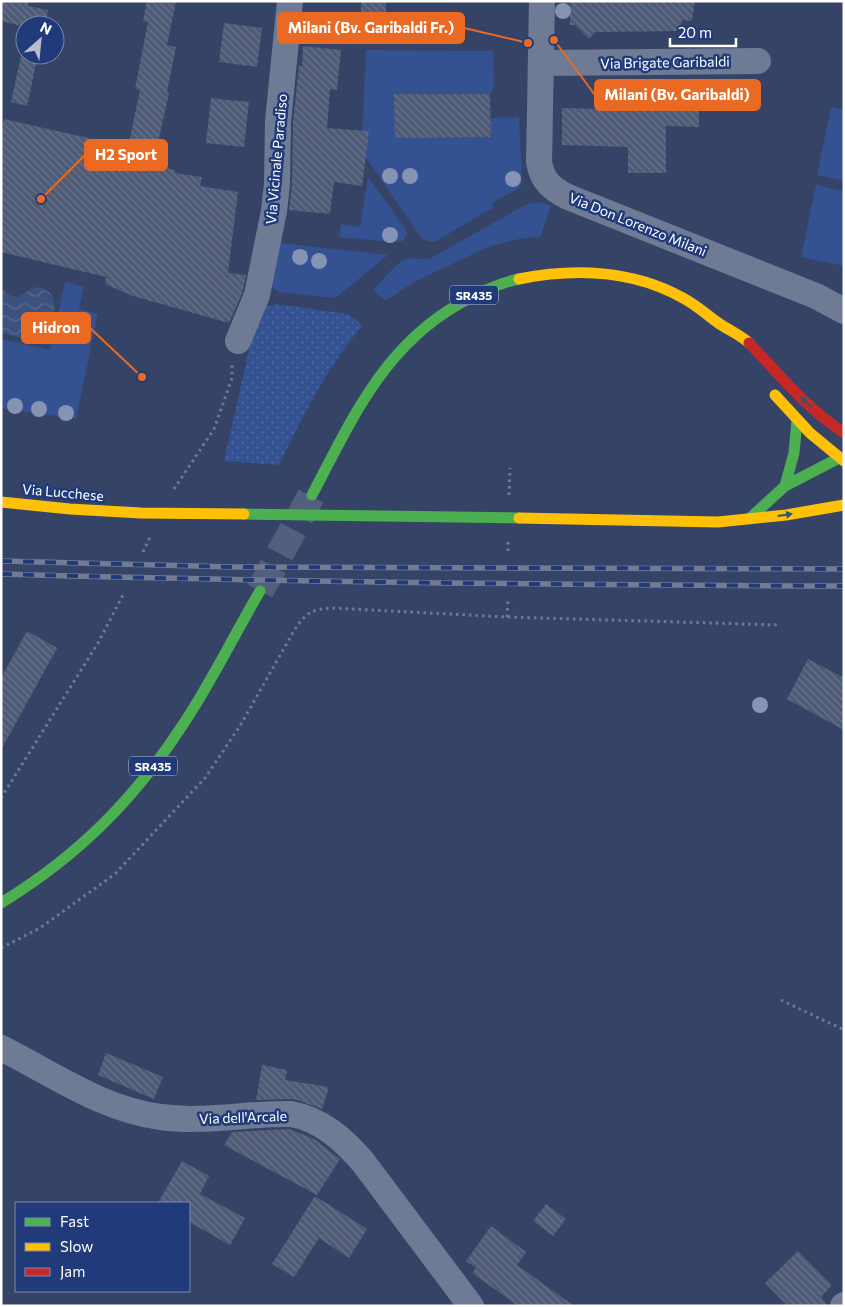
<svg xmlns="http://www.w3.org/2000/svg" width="845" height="1307" font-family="Commissioner,sans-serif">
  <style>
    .grass { fill: #345191 }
    .park { fill: url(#park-dots) }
    .water { fill: url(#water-waves) }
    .building { fill: url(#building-back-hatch) }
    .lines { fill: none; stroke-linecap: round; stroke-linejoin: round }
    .primary-tunnel { stroke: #535f7d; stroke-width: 28; stroke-dasharray: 28 14; stroke-linecap: butt }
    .path { stroke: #6f7a95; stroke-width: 3; stroke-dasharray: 2.5 4; stroke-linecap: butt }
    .street { stroke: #6f7a95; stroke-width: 26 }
    .fast { stroke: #4caf50; stroke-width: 11 }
    .slow { stroke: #ffc107; stroke-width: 11 }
    .jam { stroke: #c62828; stroke-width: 11 }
    .rail-casing { stroke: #717b95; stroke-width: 5.5 }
    .rail { stroke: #213b7a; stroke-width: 4; stroke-dasharray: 11; stroke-linecap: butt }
    .tree { fill: #8593b4 }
    .oneway { fill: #2c5870 }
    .labels { text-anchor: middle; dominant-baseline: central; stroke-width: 5; stroke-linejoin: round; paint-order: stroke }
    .shield { fill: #213b7a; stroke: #bcc4d7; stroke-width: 1 }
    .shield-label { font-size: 12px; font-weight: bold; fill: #fff }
    .street-label { font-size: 14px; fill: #fff; stroke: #213b7a }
    .leader { fill: none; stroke: #ea6a24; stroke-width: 2 }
    .callout-dot { fill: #ea6a24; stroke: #213b7a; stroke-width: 2 }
    .callout { fill: #ea6a24; stroke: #ea6a24; stroke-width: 2 }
    .callout-label { font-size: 15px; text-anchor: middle; font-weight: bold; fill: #fff }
  </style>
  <defs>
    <pattern id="park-dots" width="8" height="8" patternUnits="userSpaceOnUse" patternTransform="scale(1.25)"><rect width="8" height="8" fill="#345191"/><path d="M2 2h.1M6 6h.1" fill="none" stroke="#526ba2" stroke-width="1.8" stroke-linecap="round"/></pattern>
    <pattern id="water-waves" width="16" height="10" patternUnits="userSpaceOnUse" patternTransform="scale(1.25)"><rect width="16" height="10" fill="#3d517e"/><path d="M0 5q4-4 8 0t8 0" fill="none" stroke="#5a6b91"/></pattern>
    <pattern id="building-back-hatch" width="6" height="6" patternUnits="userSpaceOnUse" patternTransform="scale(1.25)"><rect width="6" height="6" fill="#4e5a76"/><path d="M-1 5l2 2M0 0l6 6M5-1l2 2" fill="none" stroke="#69738b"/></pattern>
  </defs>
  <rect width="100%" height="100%" fill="#354366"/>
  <path class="grass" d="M366,50L493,51L494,87L490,94H395V137H490L491,118L519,117L522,184L518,189L492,203L494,207L436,241L431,242L422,239L367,159H361Z
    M831,107L844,110V181L817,175Z
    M368,177L405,228L407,234L403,241L392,242L339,237L341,224L360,227Z
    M816,185L844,191V266L801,257Z
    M539,202L551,206L540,237L523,238L490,246L414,282L385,301L373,290C381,282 397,262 406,259C414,256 422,261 431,258L527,204Z
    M273,242L388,255L338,296L332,298L278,292L270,285Z
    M65,282L84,287L79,309L98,314L76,419L1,408V339L50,350Z"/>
  <path class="park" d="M276,304L348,314L363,325C326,369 304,414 279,465L224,461L254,328L261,308Z"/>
  <path class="water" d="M38,287C66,293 51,325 47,344L1,333V289L11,296L18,297L31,289Z"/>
  <path class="building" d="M1,1H29L28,6L48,10L45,25H25V27L1,21Z
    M147,1H176L167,45L176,47L167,92L169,93L153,165L175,170V173L202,177L200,186L238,192L228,273L246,275L243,291L229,323L133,296L105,284L106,277L1,252V131L4,119L128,147L140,90L135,89L148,22L143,21Z
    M361,1H386V24H361Z
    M570,1H695L692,21L682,20L680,31L595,32L589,39L575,25H570Z
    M224,23L262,28L257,67L219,62Z
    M25,38V55H38L27,106L11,102Z
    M303,46L341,50L337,90L330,89L327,128L369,131L362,186L334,182L330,214L289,210L292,184L293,122L299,66H302Z
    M597,87L699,89V127L666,126V173H628V147L562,145V108L597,109Z
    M394,94H490L491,137L395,138Z
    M211,98L249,102L244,147L206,143Z
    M27,631L57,648L1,750V678Z
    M808,659L844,678V730L787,699Z
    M106,1053L163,1077L154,1099L98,1075Z
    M262,1065L287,1070L285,1080L329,1087L322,1109L294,1099L256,1100Z
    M289,1129L314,1139L340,1159L317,1195L224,1145L232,1132Z
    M182,1161L209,1176L200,1194L245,1218L230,1245L189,1222V1203H158Z
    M315,1196L367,1229L349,1258L319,1238L294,1277L272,1264Z
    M546,1204L566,1219L553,1236L533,1221Z
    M491,1226L526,1252L517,1265L574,1306H518L472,1273L476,1268L466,1261Z
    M798,1251L832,1285L821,1297L828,1306H788L765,1283Z"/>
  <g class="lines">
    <path class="primary-tunnel" d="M260,591L311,496"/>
    <path class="path" d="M174,489L214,429L232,378V363
      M509,495L510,468
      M508,542V553
      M143,552L150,537
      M507,617L508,598
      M1,798L98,643L124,593
      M1,948L40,928L115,874L205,778L240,726L295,629C306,613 312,609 332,608L507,617L780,625
      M781,1000L844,1030"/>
    <path class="street" d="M542,1L539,162C542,181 552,189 568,197L816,296L844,311
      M542,63L758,61
      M238,341L257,295L274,211L277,184L278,121L290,1
      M1,1048C53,1074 103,1110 161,1117C204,1123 248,1113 291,1114C321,1119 344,1140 363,1162L471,1306
      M843,1306L844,1305"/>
    <path class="fast" d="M785,486L794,453L797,420
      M312,495C351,421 383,347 459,304C478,293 498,283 519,279
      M244,514L519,518
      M749,519L785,486L839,458
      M1,903C78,856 135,799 184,723C212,681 234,635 260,591"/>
    <path class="slow" d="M519,279C574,268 633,270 683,298C696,305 706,314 717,322C728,330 739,334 749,343
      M775,395L810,433L844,461
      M1,502L70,509L141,513L244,514
      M519,518L718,522L786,515L844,505"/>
    <path class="jam" d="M749,343C781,376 805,407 844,433"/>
    <g class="rail-casing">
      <path id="rail" d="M1,561L234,567L844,569
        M1,574C282,582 563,585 844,586"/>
    </g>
    <use href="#rail" class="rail"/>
  </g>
  <g class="tree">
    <circle cx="563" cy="11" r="8"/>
    <circle cx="390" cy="176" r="8"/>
    <circle cx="410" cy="176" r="8"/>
    <circle cx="513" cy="179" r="8"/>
    <circle cx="390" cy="235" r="8"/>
    <circle cx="300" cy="257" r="8"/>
    <circle cx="319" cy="261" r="8"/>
    <circle cx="15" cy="406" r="8"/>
    <circle cx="39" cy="409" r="8"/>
    <circle cx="66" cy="413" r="8"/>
    <circle cx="760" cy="705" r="8"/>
  </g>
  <defs><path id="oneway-solid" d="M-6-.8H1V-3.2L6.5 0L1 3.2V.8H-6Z" transform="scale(1.25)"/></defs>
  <g class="oneway">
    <use href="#oneway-solid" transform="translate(806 402) rotate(-139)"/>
    <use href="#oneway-solid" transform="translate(785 515) rotate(-8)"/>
  </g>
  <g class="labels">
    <g class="shield">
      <rect x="450" y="285.5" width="48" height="19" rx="4"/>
      <rect x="129" y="756.5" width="48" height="19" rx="4"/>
    </g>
    <g class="shield-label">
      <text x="474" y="295">SR435</text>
      <text x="153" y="766">SR435</text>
    </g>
    <g class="street-label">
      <text transform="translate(665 62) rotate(-1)">Via Brigate Garibaldi</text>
      <text transform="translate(276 159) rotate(-85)">Via Vicinale Paradiso</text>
      <text transform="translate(638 224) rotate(22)">Via Don Lorenzo Milani</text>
      <text transform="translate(63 492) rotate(5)">Via Lucchese</text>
      <text transform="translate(243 1117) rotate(-2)">Via dell'Arcale</text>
    </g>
  </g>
  <path class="leader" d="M528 43L464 28M554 40L595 95M41 199L85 155M142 377L90 328"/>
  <g class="callout-dot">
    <circle cx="528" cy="43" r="5"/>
    <circle cx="554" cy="40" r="5"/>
    <circle cx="41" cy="199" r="5"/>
    <circle cx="142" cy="377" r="5"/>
  </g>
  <g class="callout">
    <rect x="278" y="13" width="186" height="30" rx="5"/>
    <rect x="595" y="80" width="165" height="30" rx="5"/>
    <rect x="85" y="140" width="82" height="30" rx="5"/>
    <rect x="22" y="313" width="68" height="30" rx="5"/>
  </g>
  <g class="callout-label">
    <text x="371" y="33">Milani (Bv. Garibaldi Fr.)</text>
    <text x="677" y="100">Milani (Bv. Garibaldi)</text>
    <text x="126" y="160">H2 Sport</text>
    <text x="56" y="333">Hidron</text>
  </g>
  <rect width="845" height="1307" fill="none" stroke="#ffffff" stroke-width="5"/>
  <rect x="15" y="1202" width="175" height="90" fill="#213b7a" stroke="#7a89af"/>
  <rect x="25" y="1218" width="25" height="8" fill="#4caf50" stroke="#7a89af"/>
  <text x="60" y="1227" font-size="15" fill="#ffffff">Fast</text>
  <rect x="25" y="1243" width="25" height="8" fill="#ffc107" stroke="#7a89af"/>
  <text x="60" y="1252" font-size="15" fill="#ffffff">Slow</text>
  <rect x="25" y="1268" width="25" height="8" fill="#c62828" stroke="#7a89af"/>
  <text x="60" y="1277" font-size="15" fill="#ffffff">Jam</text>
  <g transform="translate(40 40) rotate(27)"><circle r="24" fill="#213b7a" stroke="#7a89af"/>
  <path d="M0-4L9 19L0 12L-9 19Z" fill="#b8bdc9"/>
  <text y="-8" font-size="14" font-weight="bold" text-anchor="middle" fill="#ffffff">N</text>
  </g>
  <path d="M670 38v8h66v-8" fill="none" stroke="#ffffff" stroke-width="2.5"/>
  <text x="678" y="38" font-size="15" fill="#ffffff" stroke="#213b7a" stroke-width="4" paint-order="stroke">20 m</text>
</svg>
